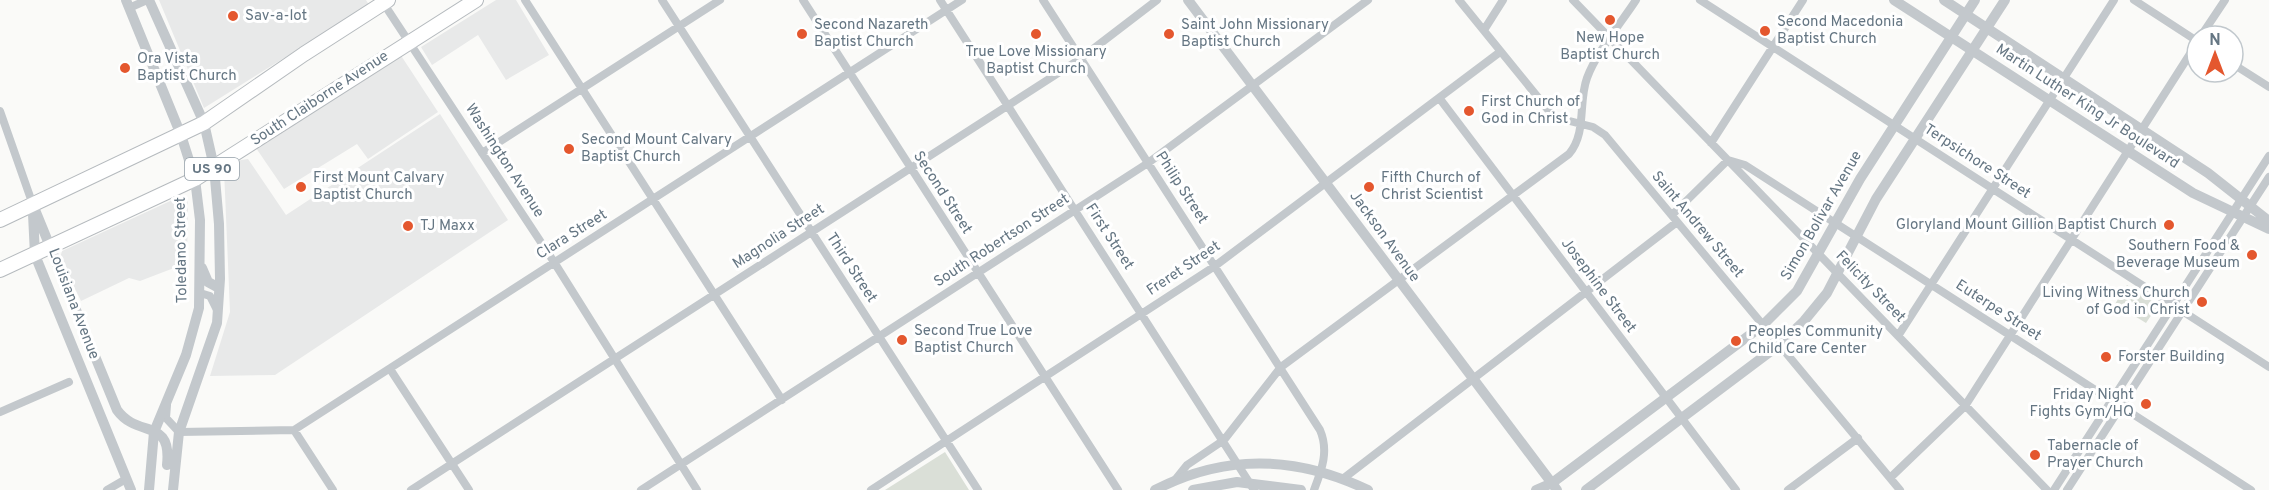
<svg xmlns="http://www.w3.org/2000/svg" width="2269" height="490" font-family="Overpass,sans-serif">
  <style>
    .built { fill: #e8e9e9 }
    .green { fill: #dadfd7 }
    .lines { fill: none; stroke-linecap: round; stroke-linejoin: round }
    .primary-casing { stroke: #b5babe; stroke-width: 16 }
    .minor { stroke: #c3c8cc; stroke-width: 8 }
    .tertiary { stroke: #c3c8cc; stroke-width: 10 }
    .primary { stroke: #fff; stroke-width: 14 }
    .poi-dot { fill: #e4572e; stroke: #fff; stroke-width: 2 }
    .labels { text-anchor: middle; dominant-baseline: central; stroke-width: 6; stroke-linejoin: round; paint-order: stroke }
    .shield { fill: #fff; stroke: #939fa8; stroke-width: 1.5 }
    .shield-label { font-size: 14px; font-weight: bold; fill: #657683 }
    .poi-label { font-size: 15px; fill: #657683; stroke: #fff; text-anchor: start }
    .street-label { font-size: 15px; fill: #657683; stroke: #fff }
  </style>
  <rect width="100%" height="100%" fill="#fafaf8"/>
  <path class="built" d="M159,0H366L369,5L204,108Z
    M496,0H516L549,55L506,80L478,35L432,65L421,47Z
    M400,54L438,112L368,159L357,144L284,189L256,148Z
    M440,114L508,220L275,375L210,376L230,312L224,169L241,160L248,159L286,215Z
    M181,196L187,199L188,204L187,263L140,281L129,278L81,301L60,258L62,251Z"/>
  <path class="green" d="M2127,285L2158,305L2146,323L2115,304Z
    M945,452L969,490H885Z"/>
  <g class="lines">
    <g class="primary-casing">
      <path id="primary" d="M0,220L204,123L304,54L388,0
        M0,270L195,179L476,0"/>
    </g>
    <path class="minor" d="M525,0L782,400
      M662,0L978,490
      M803,0L1118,490
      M940,0L1254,490
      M1043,0L1320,430C1329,451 1322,469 1314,490
      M1459,0L1554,117L1593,127L1605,135L1900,490
      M1573,0L2047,490
      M1700,0L2269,367
      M2134,0L2197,41
      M382,1L554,262L697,490
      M129,8L147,0
      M1484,30L1503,0
      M2201,36L2225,0
      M2233,64L2269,87
      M1440,99L1736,490
      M0,111L33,205
      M1711,143L1803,0
      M482,153L720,0
      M1672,215L1728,160L1745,165L2251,490
      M200,293L210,296L217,310
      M1898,336L2114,0
      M390,369L469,490
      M167,405L166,418L179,432L294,430L962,0
      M0,412L69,382
      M294,430L333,490
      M1344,478L1677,222
      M1890,478L1965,406L2197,43
      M1175,480L1187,465L1224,440L1281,367L1569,154C1587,133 1578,102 1587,78C1596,53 1621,23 1636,0
      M107,490L126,479
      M411,490L1080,59L1157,0
      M641,490L1148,163L1368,0
      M871,490L1215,266L1500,52
      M1788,490L1858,438
      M2054,490L2269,156
      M2067,490L2269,177"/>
    <path class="tertiary" d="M126,0L181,135L195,179L200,220L199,308L186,355L154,432L149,490
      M149,0L204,123L214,167L219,224L220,279L217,323L179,432L173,490
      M1188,0L1557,490
      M1894,0L2193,193L2269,229
      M1944,0L2208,173L2269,221
      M33,205L117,410C138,439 172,417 167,465
      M33,214L35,255L131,490
      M202,268L208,282L219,288
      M1155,490C1226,453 1297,456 1368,490
      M1193,490L1237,482L1301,490
      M1536,490L1552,483L1763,325L1797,291L1860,179L1975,0
      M1586,490L1779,345L1804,321L1827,293L1876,199L2005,0"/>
    <use href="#primary" class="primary"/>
  </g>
  <g class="poi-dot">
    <circle cx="233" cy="16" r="6"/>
    <circle cx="1610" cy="20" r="6"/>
    <circle cx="1765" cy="31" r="6"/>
    <circle cx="802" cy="34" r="6"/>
    <circle cx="1036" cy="34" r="6"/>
    <circle cx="1169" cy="34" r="6"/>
    <circle cx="125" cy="68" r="6"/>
    <circle cx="1469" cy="111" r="6"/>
    <circle cx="569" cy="149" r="6"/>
    <circle cx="301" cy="187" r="6"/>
    <circle cx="1369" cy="187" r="6"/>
    <circle cx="2169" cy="225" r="6"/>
    <circle cx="408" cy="226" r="6"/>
    <circle cx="2252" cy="255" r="6"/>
    <circle cx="2202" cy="302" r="6"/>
    <circle cx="902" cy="340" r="6"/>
    <circle cx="1736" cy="341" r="6"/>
    <circle cx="2106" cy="357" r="6"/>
    <circle cx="2146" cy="404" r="6"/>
    <circle cx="2035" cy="455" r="6"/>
  </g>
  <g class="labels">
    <rect class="shield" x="185" y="158" width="54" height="22" rx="4.5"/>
    <g class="shield-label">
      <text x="212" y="169">US 90</text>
    </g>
    <g class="poi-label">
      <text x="245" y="16">Sav-a-lot</text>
      <text x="1777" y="22">Second Macedonia<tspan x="1777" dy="17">Baptist Church</tspan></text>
      <text x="814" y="25">Second Nazareth<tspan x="814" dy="17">Baptist Church</tspan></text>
      <text x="1181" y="25">Saint John Missionary<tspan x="1181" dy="17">Baptist Church</tspan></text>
      <text x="1610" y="38" text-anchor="middle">New Hope<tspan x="1610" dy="17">Baptist Church</tspan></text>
      <text x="1036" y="52" text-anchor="middle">True Love Missionary<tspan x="1036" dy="17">Baptist Church</tspan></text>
      <text x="137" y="59">Ora Vista<tspan x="137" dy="17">Baptist Church</tspan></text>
      <text x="1481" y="102">First Church of<tspan x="1481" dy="17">God in Christ</tspan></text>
      <text x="581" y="140">Second Mount Calvary<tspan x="581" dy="17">Baptist Church</tspan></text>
      <text x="313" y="178">First Mount Calvary<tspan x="313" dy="17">Baptist Church</tspan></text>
      <text x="1381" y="178">Fifth Church of<tspan x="1381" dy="17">Christ Scientist</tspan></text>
      <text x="2157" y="225" text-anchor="end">Gloryland Mount Gillion Baptist Church</text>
      <text x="420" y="226">TJ Maxx</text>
      <text x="2240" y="246" text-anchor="end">Southern Food &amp;<tspan x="2240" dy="17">Beverage Museum</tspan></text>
      <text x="2190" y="293" text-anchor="end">Living Witness Church<tspan x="2190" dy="17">of God in Christ</tspan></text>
      <text x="914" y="331">Second True Love<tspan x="914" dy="17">Baptist Church</tspan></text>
      <text x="1748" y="332">Peoples Community<tspan x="1748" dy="17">Child Care Center</tspan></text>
      <text x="2118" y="357">Forster Building</text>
      <text x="2134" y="395" text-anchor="end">Friday Night<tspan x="2134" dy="17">Fights Gym/HQ</tspan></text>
      <text x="2047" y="446">Tabernacle of<tspan x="2047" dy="17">Prayer Church</tspan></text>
    </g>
    <g class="street-label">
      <text transform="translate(320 99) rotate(-33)">South Claiborne Avenue</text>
      <text transform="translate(2087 107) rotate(33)">Martin Luther King Jr Boulevard</text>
      <text transform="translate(504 161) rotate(57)">Washington Avenue</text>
      <text transform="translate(1977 162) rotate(33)">Terpsichore Street</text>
      <text transform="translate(1181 188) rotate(57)">Philip Street</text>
      <text transform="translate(942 193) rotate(57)">Second Street</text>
      <text transform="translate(1822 216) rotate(-60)">Simon Bolivar Avenue</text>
      <text transform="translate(1697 225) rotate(50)">Saint Andrew Street</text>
      <text transform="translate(572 235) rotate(-32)">Clara Street</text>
      <text transform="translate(779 237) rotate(-33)">Magnolia Street</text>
      <text transform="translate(1109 237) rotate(57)">First Street</text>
      <text transform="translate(1384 237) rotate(54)">Jackson Avenue</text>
      <text transform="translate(1002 241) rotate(-33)">South Robertson Street</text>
      <text transform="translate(182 250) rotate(-91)">Toledano Street</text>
      <text transform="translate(851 268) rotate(57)">Third Street</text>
      <text transform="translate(1184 269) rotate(-34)">Freret Street</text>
      <text transform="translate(1598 286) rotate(53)">Josephine Street</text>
      <text transform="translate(1870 287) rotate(46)">Felicity Street</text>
      <text transform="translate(73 304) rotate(69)">Louisiana Avenue</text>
      <text transform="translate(1998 311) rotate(33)">Euterpe Street</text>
    </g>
  </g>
  <g transform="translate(2215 54)"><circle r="28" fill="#ffffff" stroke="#c1c8cd" stroke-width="1.5"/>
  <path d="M0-4.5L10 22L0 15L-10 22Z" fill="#e4572e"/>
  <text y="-9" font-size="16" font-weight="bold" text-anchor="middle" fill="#657683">N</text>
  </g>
</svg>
